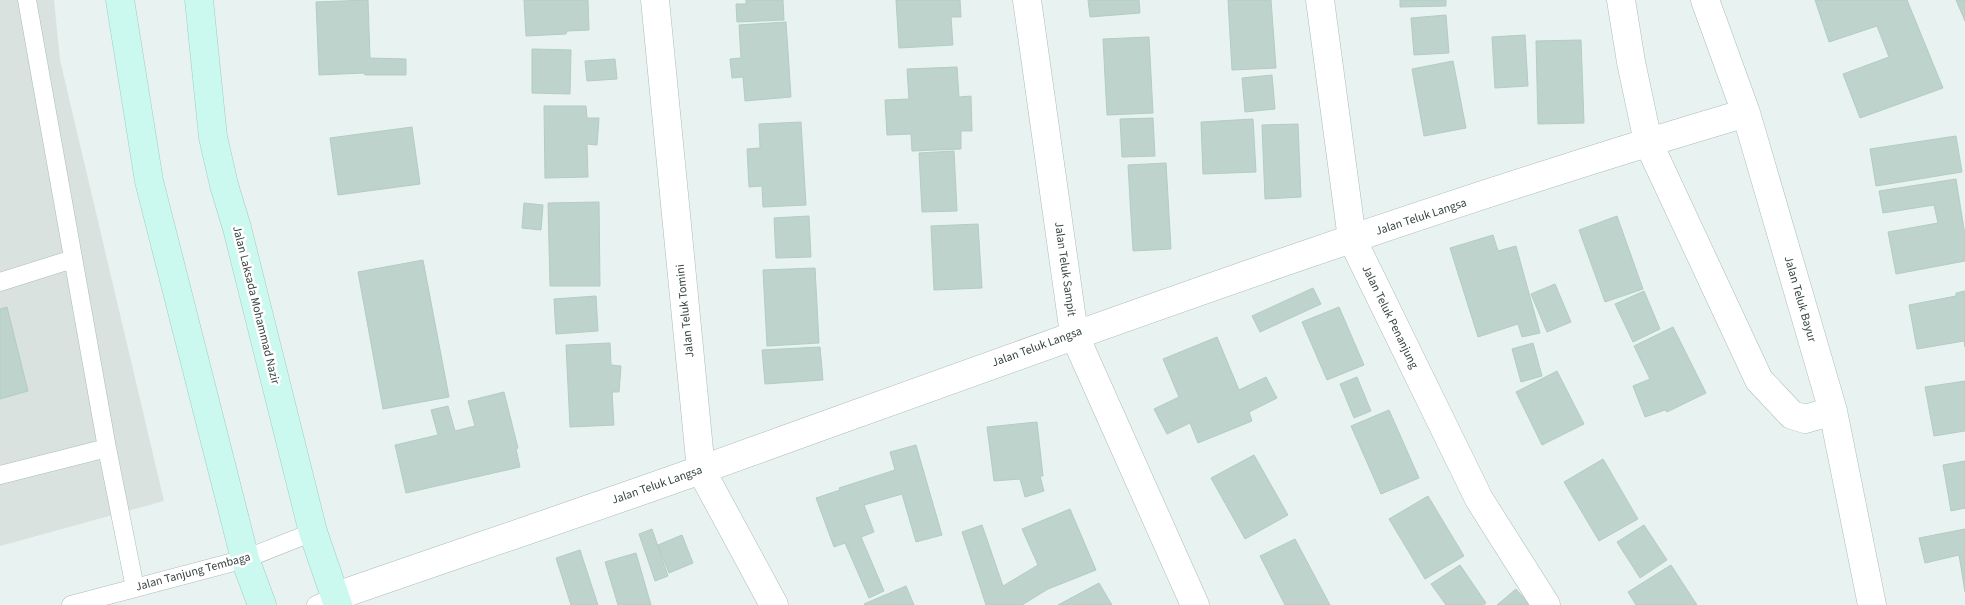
<svg xmlns="http://www.w3.org/2000/svg" width="1965" height="605" font-family="'Source Sans 3',sans-serif">
  <style>
    .industrial { fill: #d9e2de }
    .building { fill: #bed3cc; stroke: #b2cdc4 }
    .lines { fill: none; stroke-linecap: round; stroke-linejoin: round }
    .lane-casing { stroke: #abbdb8; stroke-width: 19 }
    .street-casing { stroke: #abbdb8; stroke-width: 29 }
    .secondary-casing { stroke: #9ccec3; stroke-width: 29 }
    .lane { stroke: #fff; stroke-width: 18 }
    .street { stroke: #fff; stroke-width: 28 }
    .secondary { stroke: #cbf9f0; stroke-width: 28 }
    .labels { text-anchor: middle; dominant-baseline: central; stroke-width: 5; stroke-linejoin: round; paint-order: stroke }
    .street-label { font-size: 12px; fill: #374540; stroke: #fff }
  </style>
  <rect width="100%" height="100%" fill="#e8f2f0"/>
  <path class="industrial" d="M0,0H54L60,60L164,501L0,546Z"/>
  <path class="building" d="M368,0L370,58L406,59V75H365L364,73L319,75L316,2Z
    M524,0H588L589,30L567,31L566,34L526,36Z
    M746,0H783L784,20L737,22L736,4H746Z
    M896,0H960L961,17H951L953,45L899,48Z
    M1088,0H1139L1140,13L1090,17Z
    M1228,0H1271L1276,68L1232,70Z
    M1400,0H1446V6L1400,7Z
    M1815,0H1907L1943,88L1860,118L1843,74L1889,57L1877,26L1829,42Z
    M1956,0H1965V21Z
    M1446,15L1449,53L1414,55L1411,18Z
    M786,22L791,97L745,101L743,77L732,78L730,59L741,58L739,25Z
    M1525,35L1528,86L1495,88L1492,37Z
    M1149,37L1153,113L1107,115L1103,39Z
    M1581,40L1584,123L1538,124L1536,41Z
    M532,49L571,50L570,94L532,93Z
    M615,59L617,79L587,81L585,61Z
    M1453,61L1466,128L1424,136L1412,69Z
    M957,67L959,97L971,96L972,131H961V149L912,151L911,134L887,135L885,100L909,99L907,69Z
    M1272,75L1275,109L1245,112L1242,78Z
    M544,106H586L587,118H599L597,145L587,144L588,177L545,178Z
    M1153,118L1155,156L1122,157L1120,119Z
    M1253,119L1256,172L1203,174L1201,122Z
    M801,122L806,205L763,207L762,186L749,187L747,149L760,148L759,124Z
    M1298,124L1301,197L1265,199L1262,125Z
    M412,127L420,184L338,195L330,138Z
    M1956,136L1962,172L1876,186L1870,149Z
    M954,151L957,211L922,212L919,153Z
    M1166,163L1171,249L1133,251L1128,165Z
    M1956,179L1965,235V261L1896,274L1888,232L1938,223L1934,205L1883,213L1879,191Z
    M599,202L600,286H550L548,203Z
    M524,203L543,205L541,230L522,228Z
    M809,216L811,257L776,258L774,218Z
    M1617,216L1643,289L1605,302L1579,230Z
    M978,224L982,288L934,290L931,226Z
    M1493,235L1498,251L1516,246L1540,333L1522,337L1518,324L1478,337L1450,248Z
    M423,260L449,397L383,409L358,272Z
    M815,268L819,343L767,346L763,270Z
    M1555,284L1571,322L1547,332L1531,294Z
    M1313,288L1321,304L1260,332L1252,316Z
    M1644,291L1660,329L1633,342L1615,304Z
    M1965,291V347L1964,341L1917,349L1909,305L1956,296V293Z
    M596,296L598,331L556,334L554,299Z
    M7,307L28,391L0,399V309Z
    M1339,307L1364,365L1327,380L1302,322Z
    M1673,327L1706,393L1667,412L1665,410L1645,417L1633,386L1650,379L1634,346Z
    M1217,337L1239,390L1266,377L1277,398L1249,412L1252,421L1198,443L1190,423L1167,434L1154,409L1179,397L1163,359Z
    M610,343L611,365L621,366L619,392H612L614,425L570,427L566,345Z
    M1533,343L1542,376L1521,382L1512,349Z
    M820,347L823,380L765,384L762,350Z
    M1557,371L1584,424L1542,445L1516,392Z
    M1357,377L1371,411L1354,418L1340,384Z
    M1965,381V431L1934,436L1925,387Z
    M504,392L518,448L516,449L520,467L406,493L395,445L438,435L431,410L448,406L455,431L475,426L468,401Z
    M1389,410L1419,478L1381,494L1351,426Z
    M1037,422L1043,476H1040L1044,491L1025,497L1020,479L994,481L987,427Z
    M916,445L942,535L916,542L902,494L864,505L874,532L861,537L884,591L869,598L845,543L834,547L816,498L840,490L839,488L895,470L890,452Z
    M1254,455L1288,515L1245,539L1211,478Z
    M1603,459L1638,519L1599,541L1564,482Z
    M1965,461V508L1951,511L1943,465Z
    M1428,496L1464,556L1425,579L1389,519Z
    M1070,509L1096,570L1048,589L1022,605H986L962,532L982,525L1003,586L1038,565L1022,529Z
    M1644,525L1667,560L1640,578L1617,542Z
    M652,529L668,576L655,581L639,534Z
    M1965,529V592L1959,555L1925,563L1919,538Z
    M682,535L693,563L669,573L658,545Z
    M1295,539L1330,605H1285L1260,556Z
    M580,550L598,605H571L556,558Z
    M636,553L651,605H618L605,562Z
    M1460,565L1486,603L1483,605H1446L1431,584Z
    M1671,565L1697,605H1636L1628,592Z
    M1099,583L1112,605H1058Z
    M906,586L914,605H865L864,604Z
    M1516,589L1530,605H1497Z"/>
  <g class="lines">
    <g class="lane-casing">
      <path id="lane" d="M27,0L107,448
        M0,282L73,259
        M0,475L107,448L135,588
        M71,605L245,559L313,532
        M316,605L334,597"/>
    </g>
    <g class="street-casing">
      <path id="street" d="M655,0L701,470L774,605
        M1027,0L1074,334L1195,605
        M1320,0L1352,239L1479,499L1546,605
        M1621,0L1631,62L1648,142L1759,380L1792,415L1805,419L1833,411
        M1705,0L1746,113L1833,411L1872,605
        M334,597C457,554 580,513 703,469C1049,345 1393,217 1746,113"/>
    </g>
    <g class="secondary-casing">
      <path id="secondary" d="M120,0L149,181L245,559L262,605
        M199,0L213,137L224,185L237,228L313,532L338,605"/>
    </g>
    <use href="#lane" class="lane"/>
    <use href="#street" class="street"/>
    <use href="#secondary" class="secondary"/>
  </g>
  <g class="labels">
    <g class="street-label">
      <text transform="translate(1421 217) rotate(-18)">Jalan Teluk Langsa</text>
      <text transform="translate(1065 269) rotate(82)">Jalan Teluk Sampit</text>
      <text transform="translate(1800 299) rotate(74)">Jalan Teluk Bayur</text>
      <text transform="translate(256 305) rotate(76)">Jalan Laksada Mohammad Nazir</text>
      <text transform="translate(685 311) rotate(-96)">Jalan Teluk Tomini</text>
      <text transform="translate(1390 317) rotate(64)">Jalan Teluk Penanjung</text>
      <text transform="translate(1037 347) rotate(-20)">Jalan Teluk Langsa</text>
      <text transform="translate(657 485) rotate(-19)">Jalan Teluk Langsa</text>
      <text transform="translate(193 572) rotate(-15)">Jalan Tanjung Tembaga</text>
    </g>
  </g>
</svg>
